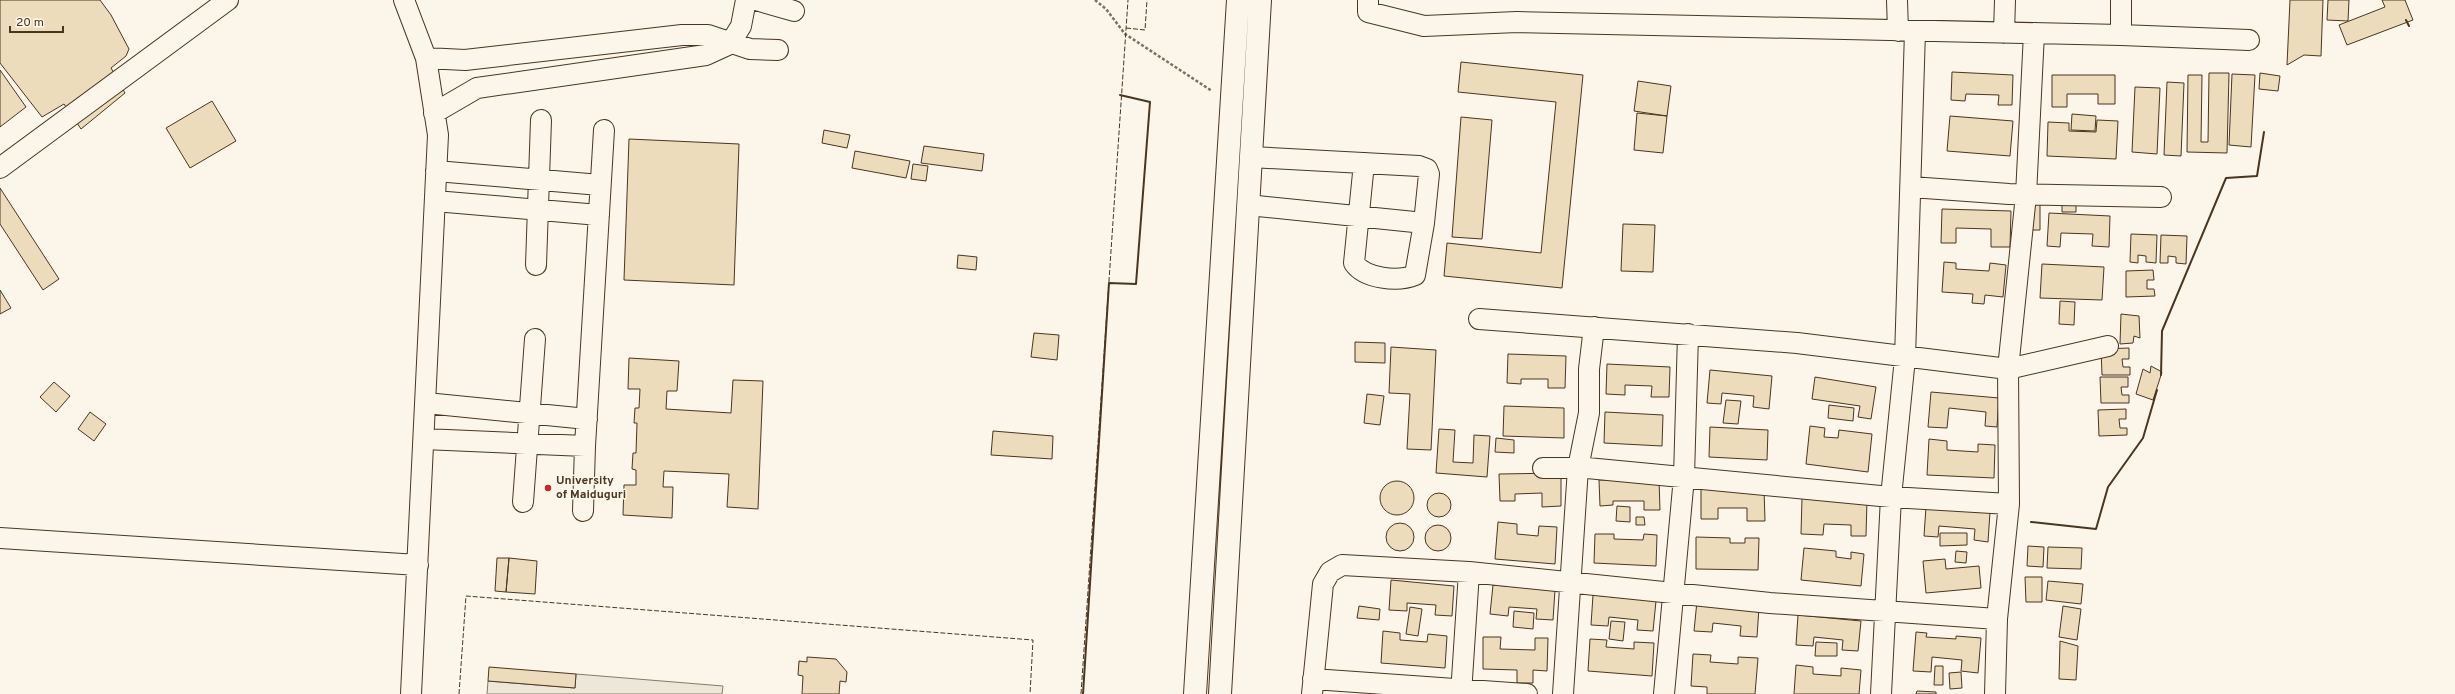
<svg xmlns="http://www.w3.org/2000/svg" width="2455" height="694" font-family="Overpass,sans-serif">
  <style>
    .parking { fill: #ede7d9; stroke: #887966 }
    .building { fill: #ecdcbc; stroke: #4a3520 }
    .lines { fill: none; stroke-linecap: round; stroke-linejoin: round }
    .minor-casing { stroke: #4a3520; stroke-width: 22 }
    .highway-casing { stroke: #4a3520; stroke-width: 24 }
    .path { stroke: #7f6f5c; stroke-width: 2.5; stroke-dasharray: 3 2; stroke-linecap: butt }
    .minor { stroke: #fbf6e9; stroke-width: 20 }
    .highway { stroke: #fbf6e9; stroke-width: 22 }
    .fence { stroke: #4a3520; stroke-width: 1; stroke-dasharray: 5 2; stroke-linecap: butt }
    .wall { stroke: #4a3520; stroke-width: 2 }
    .poi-dot { fill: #c62828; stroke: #fbf6e9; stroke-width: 1.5 }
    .labels { text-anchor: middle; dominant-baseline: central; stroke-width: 3; stroke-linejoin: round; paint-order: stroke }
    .poi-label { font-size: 12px; font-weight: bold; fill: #4a3520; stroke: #fbf6e9; text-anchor: start }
  </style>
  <rect width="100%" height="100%" fill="#fbf6e9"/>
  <path class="parking" d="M576,674L723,686L722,694H487L488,681L575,688Z"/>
  <path class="building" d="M0,0H100L111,15L129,49L126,56L111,68L125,93L81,129L64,104L42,117L0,63Z
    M2290,0H2323L2321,56L2304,55L2287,65Z
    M2328,0H2349L2348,21L2327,20Z
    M2382,0H2405L2413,20L2347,45L2339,25L2385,7Z
    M1461,62L1583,75L1562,288L1444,276L1447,243L1541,253L1556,102L1458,92Z
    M0,70L26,107L0,127Z
    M1952,72L2013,75L2012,105H1998L1999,95L1966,94L1965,101L1951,100Z
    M2209,73H2229L2227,153L2187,152L2188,75H2202L2201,142H2208Z
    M2260,73L2280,76L2278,91L2259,89Z
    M2232,74L2255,75L2251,147L2229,145Z
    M2052,75H2115V104H2098V94H2067V107H2052Z
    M1638,81L1671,86L1667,116L1634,111Z
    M2167,82L2184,83L2181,156L2164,155Z
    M2135,87L2160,88L2157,154L2132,152Z
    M212,101L236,141L190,168L166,128Z
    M1637,113L1667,116L1663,153L1634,150Z
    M2072,114L2096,116L2095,131L2071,130Z
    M1950,116L2013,121L2010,156L1947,151Z
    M1461,117L1492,120L1482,239L1452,237Z
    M2097,120L2118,121L2116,159L2047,156L2048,122L2069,123V131L2096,132Z
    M824,130L850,135L847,148L822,143Z
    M629,139L739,144L734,285L624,280Z
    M924,146L984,154L982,171L921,163Z
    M855,151L910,161L906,178L852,168Z
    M913,164L928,166L926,181L911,179Z
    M0,188L59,279L43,290L0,224Z
    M2062,199H2076V212H2062Z
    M2028,201H2040V230H2028Z
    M1942,209L2011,211L2010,247H1991V229L1956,228V243H1941Z
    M2049,213L2110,216L2109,247L2092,246L2093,234L2061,233L2060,247L2047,246Z
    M1623,224L1655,225L1653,272L1621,271Z
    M2131,234L2157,235L2156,263L2146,262V256L2138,255V263L2130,262Z
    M2161,235L2187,236L2186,264L2176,263V257L2168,256V263H2160Z
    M958,255L977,257L976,270L957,268Z
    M1944,262L1956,263V269L1989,271L1990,263L2006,265L2003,297L1985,295L1984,304L1972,303L1973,294L1942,292Z
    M2042,264L2104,267L2102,300L2040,298Z
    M2153,270L2154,280H2147V289H2154L2155,296L2126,297V271Z
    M0,290L11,308L0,314Z
    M2060,301L2075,302L2074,325L2059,324Z
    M2121,314L2139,316L2140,338L2134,336L2133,343L2120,344Z
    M1034,333L1059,335L1057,360L1031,357Z
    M1355,342L1385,343V363L1355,362Z
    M1391,347L1436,350L1431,450L1407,449L1410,394L1389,393Z
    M2129,348V359H2122L2123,367H2130V375H2102L2101,349Z
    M1508,354L1566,356L1565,388H1548V379H1521V384L1507,383Z
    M629,358L679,361L677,391H667L666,409L731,413L733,380L763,381L758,509L727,507L729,474L664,471L663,487H673L672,518L623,515L624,485H636V470L632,469L633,453H636L637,423H634L635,408H639L640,389H628Z
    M1607,364L1670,367L1669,397H1651L1652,386L1625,385V395L1606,394Z
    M2151,366L2162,372L2153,400L2136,394L2143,369L2150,373Z
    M1710,370L1772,376L1769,409L1753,407L1754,396L1722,393L1721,404L1707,403Z
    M1815,377L1876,387L1871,419L1858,417L1860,406L1812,399Z
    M2100,377H2128V387H2121L2122,395H2129V403H2101Z
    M54,382L70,396L56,412L40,397Z
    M1931,392L1999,398L1997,427L1985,426L1986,412L1949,408L1947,428L1928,427Z
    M1367,394L1384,396L1380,425L1364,423Z
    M1726,400L1741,401L1738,424L1723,423Z
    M1829,405L1854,408L1853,421L1828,418Z
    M1504,406L1564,408V438L1503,436Z
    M2126,409V419H2119L2120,428H2127V435L2099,436L2098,410Z
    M90,412L106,424L94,441L78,429Z
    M1605,412L1663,415L1662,446L1604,443Z
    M1810,426L1825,428L1824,437L1838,438L1839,430L1872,434L1868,472L1806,464Z
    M1710,427L1768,430L1767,460L1709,457Z
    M1439,429L1455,430L1453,462L1473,463L1474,435L1490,436L1487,477L1436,473Z
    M993,431L1053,436L1052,459L991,455Z
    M1496,438L1514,440V453L1495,452Z
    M1929,439L1947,441V450L1978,452V444L1995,445L1994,478L1927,475Z
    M1561,473V506L1542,507V493L1515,494V501H1500L1499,474Z
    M1659,479L1660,510H1644V501H1613V505L1600,506L1599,480Z
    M1380 498a17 17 0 1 1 34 0a17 17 0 1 1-34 0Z
    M1701,489H1764L1765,521H1747V508H1718V519H1701Z
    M1427 505a12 12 0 1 1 24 0a12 12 0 1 1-24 0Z
    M1802,498L1867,500L1866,536H1851V525L1824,524L1823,535L1801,534Z
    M1617,506L1630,507V522L1616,521Z
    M1926,507L1990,512L1988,542L1974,540L1975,529L1939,526L1938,537L1924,536Z
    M1636,517H1644L1645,525H1636Z
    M1498,522L1517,524V534L1538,536L1539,526L1557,527L1555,564L1495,559Z
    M1386 537a14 14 0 1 1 28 0a14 14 0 1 1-28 0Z
    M1425 538a13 13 0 1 1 26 0a13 13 0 1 1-26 0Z
    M1940,533H1967V545L1940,546Z
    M1595,534H1614V539L1643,540L1644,534L1657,535L1656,566L1594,563Z
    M1696,537L1730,538V543H1745V538H1759L1758,570L1696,569Z
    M2028,546L2044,547L2043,567L2027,566Z
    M2048,547L2082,548L2081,569L2047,568Z
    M1804,548L1836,551V557L1851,559V552L1864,554L1861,586L1801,580Z
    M1956,551L1967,552L1966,563L1955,562Z
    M497,558H509L506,592L495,591Z
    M509,558L537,561L535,594L506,592Z
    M1945,559L1946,569L1979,566L1981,588L1926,593L1923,561Z
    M2025,577H2042V602H2026Z
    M1391,580L1454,586L1452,616L1435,615L1436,605L1407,603V611L1389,610Z
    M2048,581L2083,584L2081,604L2046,600Z
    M1493,585L1555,590L1553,620L1536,619L1537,609L1509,607L1508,616L1490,614Z
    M1593,595L1656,601L1653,631L1637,630L1638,620L1609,617L1608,626L1591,625Z
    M1697,601L1759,607L1757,637L1740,636L1741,626L1713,623L1712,632L1694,631Z
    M1359,606L1380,609L1379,620L1357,618Z
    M2063,606L2081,609L2077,640L2059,637Z
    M1410,607L1422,609L1418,636L1406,634Z
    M1514,611L1534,613L1533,629L1513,627Z
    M1798,615L1861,621L1858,651L1842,650L1843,640L1814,637L1813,646L1796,645Z
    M1611,621L1625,622L1623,641L1609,639Z
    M1383,631L1400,633V640L1427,642L1428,634L1447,636L1445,668L1381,663Z
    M1916,632L1927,633L1926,637L1956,639V636L1981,638L1978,673L1961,671L1962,660L1932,657L1931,672L1913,671Z
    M1483,637H1501L1500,649L1535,650V638H1548L1547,671L1533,670V683H1517V670L1483,669Z
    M1590,639L1607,640L1606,647L1634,649V642L1654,643L1652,676L1588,671Z
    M2060,641L2078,646L2076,680L2059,679Z
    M1816,642L1837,643V656H1815Z
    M1693,654L1711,655L1710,662L1738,664V657L1758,658L1755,694H1707V687L1691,686Z
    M807,657L836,659L847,672L846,682L840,681L839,694H802L803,676L798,675L799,661L807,662Z
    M1796,665L1813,667V674L1841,676V668L1861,670L1859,694H1794Z
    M1935,666H1943V685H1934Z
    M489,667L576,674L575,688L488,681Z
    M1961,672L1962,688L1950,689L1949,673Z
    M1917,691L1936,692V694H1916Z"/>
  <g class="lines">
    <g class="minor-casing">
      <path id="minor" d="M404,0L426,58L438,135L411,694
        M756,0L794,11
        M1368,0V12L1424,26L1517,22L2121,35L2249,40
        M1897,0L1898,31
        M2004,33L2005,0
        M2121,35V0
        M426,58L465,60L682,35H708L750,49L778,50
        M434,113L477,88L706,55L730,44L741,26L746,0
        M1364,163L1354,263C1365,279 1398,282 1415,275L1424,223
        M0,168L228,0
        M436,171L600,185
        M1911,187L2009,194L2161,197
        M435,201L599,215
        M1248,205L1424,223L1429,174L1427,169L1419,166L1251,157
        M536,265L541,120
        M1479,319L1797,343L2008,369L2108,346
        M426,403L587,419
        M424,439L585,446L583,511
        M585,446L604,130
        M1543,468H1587L1891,497L2009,504
        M523,502L535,339
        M0,538L418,565
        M1313,679L1527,694
        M1312,694L1323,584L1330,572L1342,565L1469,572L1770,603L1997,619
        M1461,694L1469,572
        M1563,694L1578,468L1589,413V369L1594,327
        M1664,694L1684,477L1688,334
        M1881,694L1891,497L1905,358L1915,31
        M1995,694L1997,619L2009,504L2008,369L2026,195L2034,33"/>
    </g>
    <g class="highway-casing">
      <path id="highway" d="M1195,694L1238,0
        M1220,694L1260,0"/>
    </g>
    <path class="path" d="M1095,0L1106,9L1125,34L1212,91"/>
    <use href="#minor" class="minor"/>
    <use href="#highway" class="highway"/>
    <path class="fence" d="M1126,28L1145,30L1147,0
      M459,694L466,596L1033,640L1030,694
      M1081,694L1128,0"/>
    <path class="wall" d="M2406,20L2409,26
      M2161,375L2162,331L2226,178L2257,176L2264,132
      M2031,522L2096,529L2108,487L2143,438L2157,390
      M1083,694L1109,283L1136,284L1150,102L1120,95"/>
  </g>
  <circle class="poi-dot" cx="548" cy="488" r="4"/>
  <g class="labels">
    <g class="poi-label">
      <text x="556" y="481">University<tspan x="556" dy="14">of Maiduguri</tspan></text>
    </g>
  </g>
  <path d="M10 26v6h53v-6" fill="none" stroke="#4a3520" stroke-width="2"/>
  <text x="16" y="26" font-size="12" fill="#4a3520" stroke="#fbf6e9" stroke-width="3" paint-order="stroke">20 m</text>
</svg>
